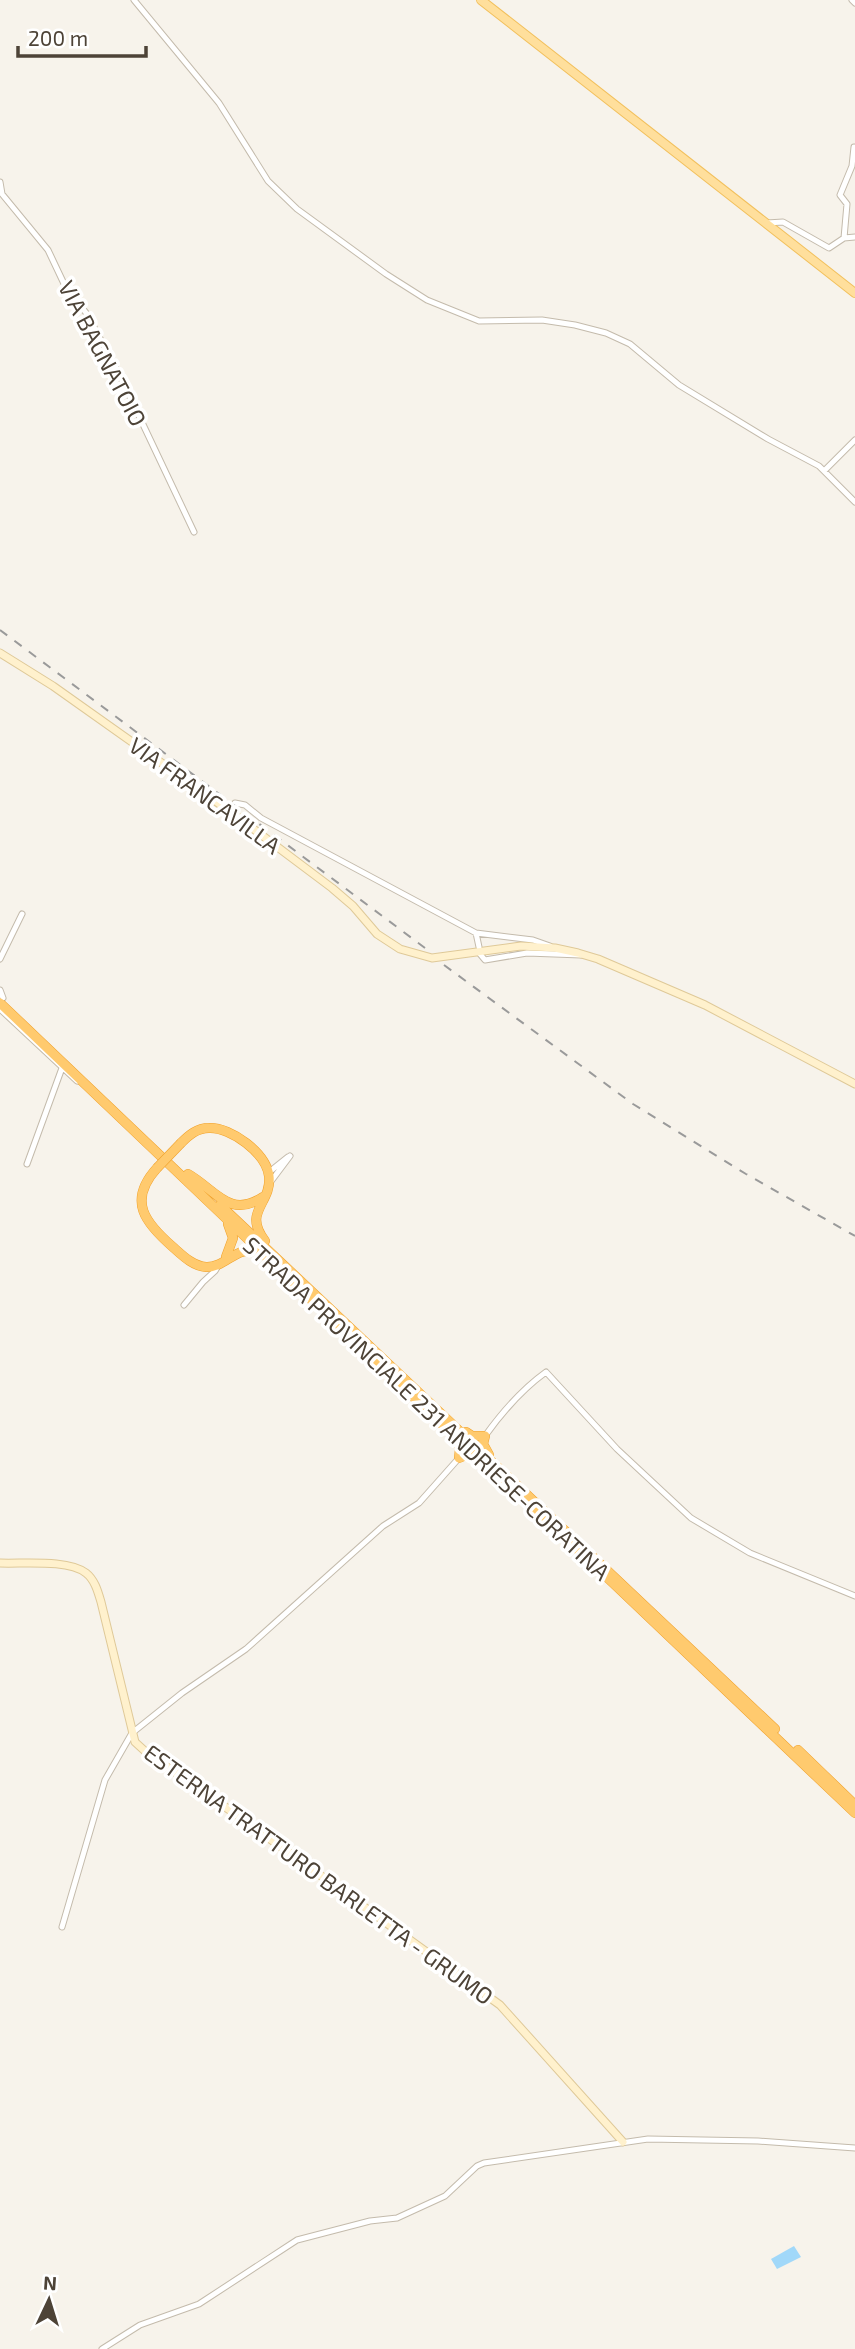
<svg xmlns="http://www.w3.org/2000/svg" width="855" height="2349" font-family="'Exo 2',sans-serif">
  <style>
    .water { fill: #a1d8f9 }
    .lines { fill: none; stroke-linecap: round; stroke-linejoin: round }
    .street-casing { stroke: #c4bbac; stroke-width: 7 }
    .secondary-casing { stroke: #dfc998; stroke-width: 9 }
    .primary-casing { stroke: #f2c05d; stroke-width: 10 }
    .highway-casing { stroke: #f0a12b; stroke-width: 10 }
    .street { stroke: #fff; stroke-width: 5 }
    .secondary { stroke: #fff1cd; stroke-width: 7 }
    .primary { stroke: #ffdf9c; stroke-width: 8 }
    .highway { stroke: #ffca6e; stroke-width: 9 }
    .rail { stroke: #9a9a9a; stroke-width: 2; stroke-dasharray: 9 9; stroke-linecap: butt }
    .highway-bridge-casing { stroke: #f0a12b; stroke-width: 10; stroke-linecap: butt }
    .highway-bridge { stroke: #ffca6e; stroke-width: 9 }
    .labels { text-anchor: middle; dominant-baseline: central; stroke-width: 7; stroke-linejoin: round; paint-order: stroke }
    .street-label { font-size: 23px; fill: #4d4337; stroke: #fff }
  </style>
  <rect width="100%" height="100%" fill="#f7f3eb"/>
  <path class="water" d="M794,2246L801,2257L777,2269L771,2259Z"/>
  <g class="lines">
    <g class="street-casing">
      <path id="street" d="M134,0L219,103L268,181L297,209L386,274L427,300L479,321L542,320L575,325L606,333L630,344L679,385L768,439L819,466L855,502
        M852,0L855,3
        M0,182L2,194L48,250L66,288L87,314L121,378L194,532
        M767,223L783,222L829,248L844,238L855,237
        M844,238L847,204L840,195L852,166L854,147
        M824,471L855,440
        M235,803L245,805L261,818L476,933L533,940L550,946
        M476,933L479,947
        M480,954L485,960L527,953L581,955
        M0,959L22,914
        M0,990L3,998
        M0,1009L77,1081
        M27,1164L62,1068
        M268,1173L288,1157
        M269,1184L290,1156
        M184,1305L203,1282L215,1271L219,1264
        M485,1436C503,1411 521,1390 546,1372L617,1449L691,1518L750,1553L855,1596
        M62,1927L105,1780L132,1733L182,1693L246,1649L383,1526L419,1503L459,1458
        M102,2349L140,2325L199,2304L297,2240L370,2221L397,2218L445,2196L477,2166L484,2163L648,2139L758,2141L855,2148"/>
    </g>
    <g class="secondary-casing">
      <path id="secondary" d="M0,653L53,686L235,815L332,888L353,906L377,934L400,949L432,958L521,946L555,948L578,953L598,959L705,1005L855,1084
        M0,1563C23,1564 68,1559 86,1573C95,1580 98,1592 101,1602L135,1742L147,1753L234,1813L500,2005L623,2142"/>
    </g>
    <g class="primary-casing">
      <path id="primary" d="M481,0L855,293"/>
    </g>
    <g class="highway-casing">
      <path id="highway" d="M0,1003L468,1449L551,1524L855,1813
        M181,1143C189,1135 197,1128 209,1128C231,1127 266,1153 269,1176C272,1204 242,1211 265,1241
        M157,1168C127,1201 145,1223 174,1248C183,1256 193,1266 206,1267C227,1268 237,1242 261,1254
        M188,1174C216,1190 229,1219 263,1197
        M220,1205L775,1729
        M226,1257L233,1238L228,1224
        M466,1432L472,1436H485L483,1444L489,1455
        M457,1441L460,1448L459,1458L466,1455L475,1458
        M798,1750L855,1805"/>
    </g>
    <use href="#street" class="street"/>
    <use href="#secondary" class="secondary"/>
    <use href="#primary" class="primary"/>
    <use href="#highway" class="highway"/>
    <path class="rail" d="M0,630L425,948
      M444,965L633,1104L746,1174L855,1236"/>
    <g class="highway-bridge-casing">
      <path id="highway-bridge" d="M157,1168L181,1143"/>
    </g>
    <use href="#highway-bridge" class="highway-bridge"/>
  </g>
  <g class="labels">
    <g class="street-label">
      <text transform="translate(103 353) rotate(62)">VIA BAGNATOIO</text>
      <text transform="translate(205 795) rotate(36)">VIA FRANCAVILLA</text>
      <text transform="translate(427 1408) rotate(43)">STRADA PROVINCIALE 231 ANDRIESE-CORATINA</text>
      <text transform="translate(319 1874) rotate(36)">ESTERNA TRATTURO BARLETTA - GRUMO</text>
    </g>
  </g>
  <g transform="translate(49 2300) rotate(4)" stroke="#ffffff" stroke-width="5" paint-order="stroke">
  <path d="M0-5L12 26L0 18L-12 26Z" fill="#4d4337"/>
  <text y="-10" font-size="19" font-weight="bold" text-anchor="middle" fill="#4d4337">N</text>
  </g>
  <path d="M18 46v10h128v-10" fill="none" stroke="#4d4337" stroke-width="3.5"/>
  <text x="28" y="46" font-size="21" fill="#4d4337" stroke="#ffffff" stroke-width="5" paint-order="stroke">200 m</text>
</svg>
